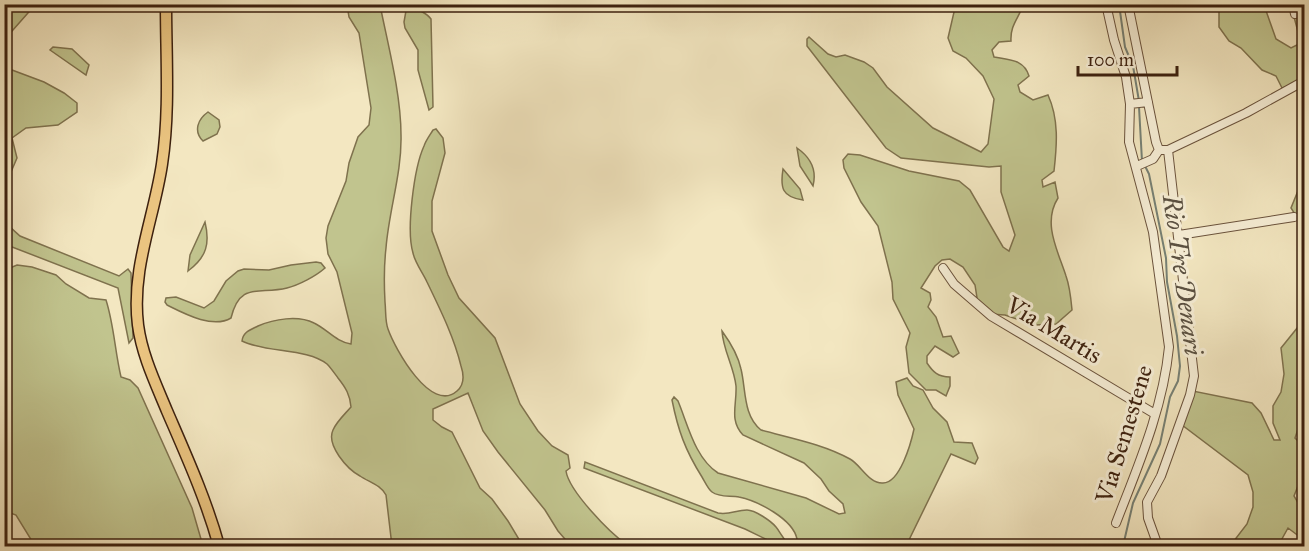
<svg xmlns="http://www.w3.org/2000/svg" width="1309" height="551" font-family="'IM FELL Great Primer',serif">
  <style>
    .green { fill: #c1c48e; stroke: #7f724e; stroke-width: 1.5 }
    .lines { fill: none; stroke-linecap: round; stroke-linejoin: round }
    .stream { stroke: #768074; stroke-width: 2 }
    .minor-casing { stroke: #6a523c; stroke-width: 10 }
    .major-casing { stroke: #3d210f; stroke-width: 13 }
    .minor { stroke: #f7efd7; stroke-width: 8 }
    .major { stroke: #eac480; stroke-width: 10 }
    .labels { text-anchor: middle; dominant-baseline: central; stroke-width: 6; stroke-linejoin: round; paint-order: stroke }
    .street-label { font-size: 24px; fill: #3d210f; stroke: #f7efd7 }
    .water-label { font-size: 26px; font-style: italic; fill: #5a5041; stroke: #f7efd7 }
  </style>
  <rect width="100%" height="100%" fill="#f3e7c1"/>
  <filter id="stains"><feTurbulence type="fractalNoise" baseFrequency=".00333" numOctaves="4"/><feColorMatrix values="0 0 0 0 .2 0 0 0 0 .09 0 0 0 0 .02 0 0 0 .5 -.17"/></filter>
  <radialGradient id="worn" r=".72"><stop offset=".6" stop-color="#630" stop-opacity="0"/><stop offset="1" stop-color="#630" stop-opacity=".3"/></radialGradient>
  <path class="green" d="M8,5H35L5,39V11Z
    M347,5H380C388,45 401,94 401,135C402,173 389,210 386,248C384,265 384,284 385,302C386,311 385,321 388,329C395,349 431,414 457,391C464,385 464,375 461,366C454,337 440,309 427,282C423,273 415,263 413,253C406,230 414,168 424,146C426,140 430,135 433,130L436,129L443,138L445,153L432,201V231L448,275L459,298L495,338L520,404L538,431L552,446L568,455L570,468L566,471C569,491 609,532 626,544L625,546H571L558,531L545,510L498,452L483,431L468,393L433,409V420L442,427L452,432L480,488L492,499L508,521L523,546H392L386,495C381,485 369,482 360,476C347,469 326,445 333,430C337,421 345,414 351,407C350,395 346,388 338,378C335,374 331,368 327,364C307,348 266,353 242,341C243,332 250,330 258,326C274,319 298,315 314,323C327,329 336,342 351,344L352,333L337,272L328,254L326,238L328,226L346,181L349,163L358,137L369,125L371,108L359,33L349,17Z
    M407,5H413C418,11 426,12 431,19L433,107L429,110L418,70V50L405,28L404,22Z
    M959,5H1023C1019,18 1010,25 1011,41L999,42L992,50L994,57C1009,60 1024,59 1029,76L1018,85L1020,92L1033,100L1048,95C1059,119 1057,145 1054,171L1042,180L1043,187L1055,182L1058,198C1042,223 1058,251 1066,276C1070,287 1071,299 1072,310L1056,324L1034,325L1005,315L989,314L978,304L975,285L963,267L950,259L942,260L935,266L921,288L930,293L931,300L928,307L936,317L943,337L951,336L959,353L953,357L935,346L927,356V363C933,372 938,377 950,377V386L946,396L936,390H926L909,373L906,347L910,333L893,299L892,282L878,226L861,202L844,168L843,160L848,154L860,155L909,171L959,181L970,190L1003,247L1009,251L1015,235L1001,192V166L989,167L901,158L886,148L807,46V39L809,37L828,54L836,57L845,55L864,62L873,68L887,87L933,128L981,152L988,144L994,99L983,76L966,58L953,51L948,38L954,12Z
    M1219,5H1264L1276,39L1291,48L1301,43L1294,17L1301,14L1304,27V77L1294,85L1282,88L1276,76L1262,70L1241,48L1229,41L1219,27Z
    M53,47L72,49L89,65L86,75L50,50Z
    M4,67L44,82L64,93L77,103V112L58,125L26,128L12,138L17,158L8,179L5,203L9,226L20,236L119,276L128,269L131,273L133,338L129,343L118,288L7,245H5Z
    M208,112L219,120L220,127L217,134L203,141C193,131 198,119 208,112Z
    M797,148C810,157 817,170 813,186L800,166Z
    M783,169L800,189L803,200C782,197 780,188 783,169Z
    M1304,176V262L1302,260L1303,221L1296,216L1291,208Z
    M205,222C210,243 207,257 188,271L190,255Z
    M316,262L321,263L325,268C316,276 299,285 287,288C259,295 240,281 231,318C213,329 185,314 167,305L165,302L166,298L176,297L204,308L214,301L226,281L238,271L244,269L269,270L291,265Z
    M17,265L32,267L56,275L66,284L89,298L106,300C114,325 115,352 121,377L130,380L138,388L192,508L203,546H35L16,515L5,511V270Z
    M1304,325V379L1298,402L1304,418V430L1298,429L1295,438L1304,447V471L1294,496L1304,513V540L1288,528L1278,546H1230L1247,524L1253,507V492L1248,475L1182,425L1193,391L1252,403L1261,413L1274,440H1280L1273,423V406L1281,392L1284,374L1281,348L1298,327Z
    M722,331C730,342 738,355 741,369C746,389 743,416 761,430C790,438 823,444 850,459C861,465 869,484 883,483C900,483 911,443 914,429L898,395L896,382L907,378L913,386L923,390L933,408L947,422L954,442L972,443L978,458L975,464L951,454L906,546H780L745,529L584,468L585,462L718,513C730,515 736,510 747,510C755,510 771,521 776,527C781,533 782,538 788,543H794L797,539C793,519 758,501 739,497C731,495 720,498 712,492C708,489 705,482 702,477C685,450 678,430 672,400L674,397L678,401C688,425 695,458 718,473L806,498L839,514L845,513L843,504L829,491L821,479L804,463L743,435C729,420 737,405 736,386C734,367 723,350 722,331Z"/>
  <g class="lines">
    <path class="stream" d="M1119,4L1125,47L1133,66L1139,101
      M1139,107L1142,161
      M1123,546L1133,503L1160,444L1170,397L1178,381L1180,366L1177,336L1167,282L1166,258L1149,174L1145,166"/>
    <g class="minor-casing">
      <path id="minor" d="M1106,4L1114,40L1126,77L1130,104L1129,142L1153,232L1169,347C1163,409 1138,466 1116,523
        M1128,4L1156,142L1159,150
        M1293,4L1295,14
        M1130,104L1148,102
        M1159,150H1168L1246,113L1304,81
        M1137,166L1153,159L1159,150
        M1179,235L1294,217
        M943,268L954,284L991,316L1155,414
        M1158,546L1148,518L1147,502L1161,476L1190,395L1194,376L1168,150"/>
    </g>
    <g class="major-casing">
      <path id="major" d="M166,4C166,57 170,111 162,164C154,218 131,269 138,325C142,355 155,382 167,411C186,455 206,499 219,546"/>
    </g>
    <use href="#minor" class="minor"/>
    <use href="#major" class="major"/>
  </g>
  <g class="labels">
    <g class="street-label">
      <text transform="translate(1054 330) rotate(31)">Via Martis</text>
      <text transform="translate(1124 434) rotate(-73)">Via Semestene</text>
    </g>
    <g class="water-label">
      <text transform="translate(1183 275) rotate(82)">Rio Tre Denari</text>
    </g>
  </g>
  <rect width="1309" height="551" fill="none" stroke="#f3e7c1" stroke-width="24"/>
  <rect x="6" y="6" width="1297" height="539" fill="none" stroke="#3d210f" stroke-width="3"/>
  <rect x="12" y="12" width="1285" height="527" fill="none" stroke="#3d210f" stroke-width="1.5"/>
  <path d="M1078 66v9h99v-9" fill="none" stroke="#3d210f" stroke-width="3"/>
  <text x="1087" y="66" font-size="18" fill="#3d210f" stroke="#f7efd7" stroke-width="4.5" paint-order="stroke">100 m</text>
  <rect width="100%" height="100%" filter="url(#stains)"/>
  <rect width="100%" height="100%" fill="url(#worn)"/>
</svg>
